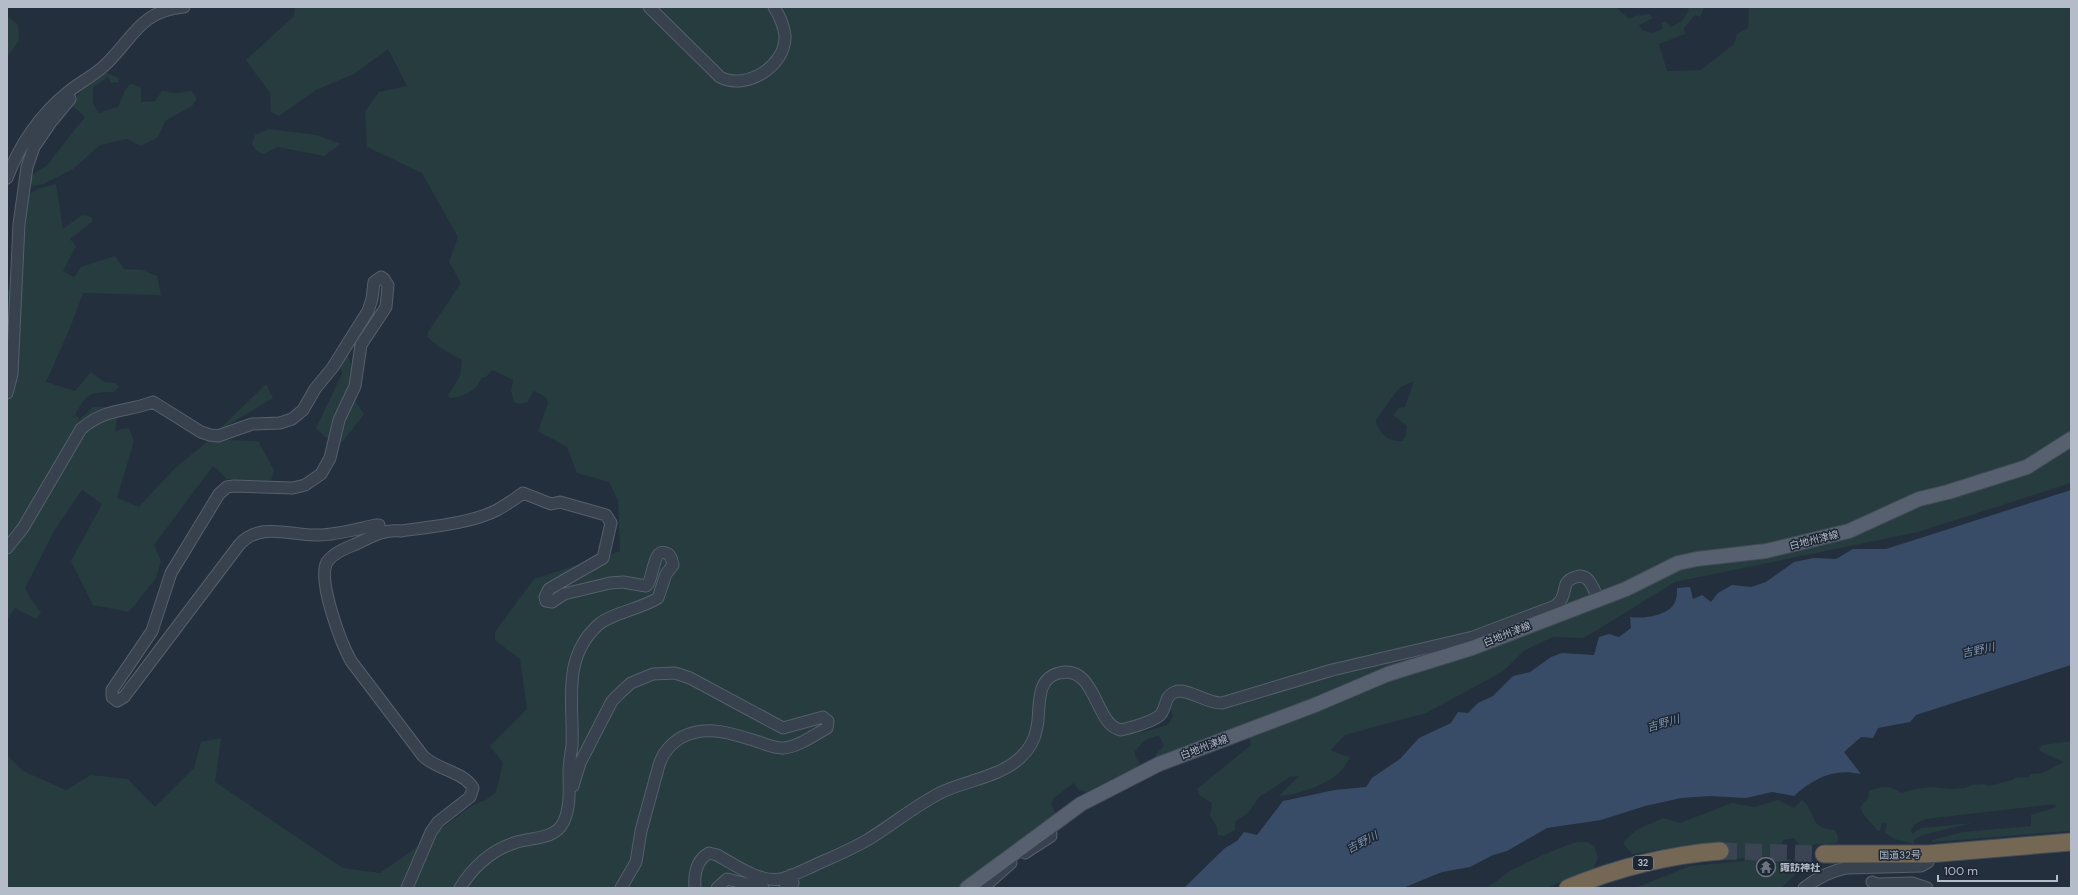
<svg xmlns="http://www.w3.org/2000/svg" width="2078" height="895" font-family="'DM Sans','Noto Sans JP',sans-serif">
  <style>
    .green { fill: #263c3f; fill-rule: evenodd }
    .water { fill: #394c67 }
    .lines { fill: none; stroke-linecap: round; stroke-linejoin: round }
    .highway-tunnel { stroke: #3a4453; stroke-width: 17; stroke-dasharray: 17 8; stroke-linecap: butt }
    .minor-casing { stroke: #565f6c; stroke-width: 13 }
    .major-casing { stroke: #414a57; stroke-width: 16 }
    .highway-casing { stroke: #434c59; stroke-width: 19 }
    .minor { stroke: #38414e; stroke-width: 11 }
    .major { stroke: #56606e; stroke-width: 14 }
    .highway { stroke: #746855; stroke-width: 17 }
    .labels { text-anchor: middle; dominant-baseline: central; stroke-width: 3; stroke-linejoin: round; paint-order: stroke }
    .shield { fill: #1d2633; stroke: #878f9c; stroke-width: 1 }
    .shield-label { font-size: 9px; font-weight: bold; fill: #b4bcc9 }
    .street-label { font-size: 10px; fill: #b4bcc9; stroke: #1d2633 }
    .poi-label { font-size: 10px; font-weight: bold; fill: #b4bcc9; stroke: #1d2633; text-anchor: start }
    .water-label { font-size: 11px; font-style: italic; fill: #7c92b1; stroke: #1d2633 }
  </style>
  <rect width="100%" height="100%" fill="#242f3e"/>
  <path class="green" d="M295,7H1616L1629,19L1635,16L1649,14L1653,18L1639,25L1642,30L1653,33L1663,29L1662,23L1665,21L1671,27L1682,21L1689,10L1687,7H1704L1700,17L1695,15L1684,28L1685,34L1659,44L1667,71L1701,70L1734,44L1737,34L1748,28L1749,7H2071V483L1918,532L1675,582L1584,638L1553,637L1525,650L1502,672L1426,713L1345,735L1331,750L1339,754L1350,757C1347,762 1344,768 1340,772C1328,784 1296,796 1279,796L1299,776L1290,777L1259,797L1249,812L1235,822V830L1224,836L1218,835L1217,827L1210,816L1212,803L1200,796L1197,789L1251,745L1246,726L1158,757L1155,755L1164,746L1159,735L1145,740L1135,751L1136,758L1140,763L1136,767L1086,792L1078,789L1074,783L1054,798L1051,804L1056,814L958,888H7V755L23,771L66,790L91,775L128,779L155,807L194,768L201,742L221,738L215,782L343,868L380,873L406,855L473,805L486,800L496,792L503,763L490,746L527,709L520,659L495,640V632L534,579L620,551L618,500L609,482L577,473L567,447L538,431L548,403L546,397L534,391L527,402L520,404L514,402L511,391L513,380L492,370L486,377L481,378C479,389 462,398 450,398L448,395L460,376L462,360L439,347L427,337L428,332L461,283L449,262L458,237L422,173L367,147L365,111L379,92L407,86L388,49L354,74L316,90L279,116L271,112L270,93L246,60L294,16ZM1414,381L1405,407L1399,408L1393,415L1407,426L1405,437L1402,441C1389,442 1378,433 1376,420L1399,388ZM1181,688L1186,695L1177,696L1168,703L1173,716L1168,725L1143,732L1137,729C1122,734 1114,733 1104,720L1108,717L1114,723L1121,726C1130,724 1154,718 1159,710C1168,697 1160,691 1181,688Z
    M7,16L18,25L19,41L7,57Z
    M105,72L118,78L119,82L111,83L108,77L93,87V102L98,113L118,107L125,90L130,84L141,87V102L155,101L162,91L175,93L192,91L197,99L192,106L165,121L158,137L141,146L127,139L100,145L73,169L43,184L32,186L28,182L31,176L47,165L85,117L74,107L69,108L38,149L37,147L74,102L83,86Z
    M269,129L317,135L341,144L324,156L278,147L263,154L257,151L252,145L255,135Z
    M56,184L63,229L82,215L91,217L93,221L70,239L76,246L63,271L74,277L81,267L115,256L124,269L142,270L157,276L161,295L83,293L70,328L46,382L75,391L91,372L104,382L115,383L119,387L114,392C90,392 87,393 75,415L80,419L93,407H108L117,419L115,433L120,429L129,428L134,441L117,498L139,507L173,470L201,447L266,384L273,398L225,427V440L258,441L274,470L270,484L227,479L213,466L154,545L161,561L156,578L129,612L93,605L71,561L102,504L82,490L54,531L25,588L32,601L41,612L37,619L15,608L7,620V290L20,292L25,208L29,194L38,189Z
    M346,353C354,367 353,377 349,392L364,414L344,440L339,444L325,437L316,428L342,374L340,364Z
    M2071,741V830L2069,831L1932,842V840L1963,832L2031,826V815L2056,807L2055,804L1925,819L1915,824L1911,830L1912,834L1921,828L1973,823L1922,835L1914,840V844L1895,839L1885,833L1887,823L1882,822L1880,831H1878L1863,814L1860,807L1868,798L1869,791C1883,786 1889,785 1901,793L1910,790L1931,787L1951,789L1965,788L1972,785L1983,784L1988,786L2013,780L2015,778L2029,777L2031,774L2042,773L2064,762L2041,752L2039,748L2043,745Z
    M1778,800L1794,808L1802,800C1817,812 1808,829 1835,830L1838,836L1837,843L1800,846L1794,838L1783,840L1777,855L1722,860L1720,844L1686,845L1632,854L1623,843L1636,830L1663,818L1680,823L1732,803L1754,807Z
    M1577,842H1588L1594,846L1598,858L1593,869L1546,888H1484C1496,884 1500,877 1510,871C1532,860 1554,849 1577,842Z
    M1784,857L1805,866L1781,888H1635L1690,866Z"/>
  <path class="water" d="M2071,490V665L1916,715L1910,722L1878,728L1873,738L1861,737L1844,752L1861,774C1833,768 1814,778 1794,796L1772,792L1746,798L1709,796L1681,798L1645,806L1601,820L1547,828L1507,851L1493,855L1470,867L1442,872L1403,888H1184L1225,848L1237,841L1244,832L1257,835L1283,801L1335,790L1366,787L1372,778L1400,759L1419,738L1451,723L1458,712L1468,713L1478,703L1493,696L1513,676L1530,672L1551,657L1562,653L1594,655L1599,637L1609,634L1619,637L1631,628L1630,617C1643,619 1667,616 1674,604C1677,600 1677,593 1677,588L1690,587L1693,599L1702,595L1711,602L1718,593L1732,585L1751,587L1766,582L1794,562L1814,558L1836,559L1853,549H1886Z"/>
  <g class="lines">
    <path class="highway-tunnel" d="M1720,851L1824,854"/>
    <g class="minor-casing">
      <path id="minor" d="M649,7L720,77C746,91 786,66 785,36C784,26 779,15 774,7
        M7,178C19,146 40,114 68,92C79,83 93,76 104,66C134,38 139,11 184,7
        M7,393L12,374L19,224L27,167L34,147L51,122L70,99L67,93
        M7,548L23,528L81,429C107,407 124,413 153,402L201,432L210,435L218,436L252,424L280,423L292,419L303,410L315,389L333,367L368,311L372,299L374,282L381,277L384,279L388,285L386,307L361,345L355,386L339,420L330,458L321,474L305,485L293,488L234,486L227,487L219,494L171,573L152,631L112,690V697L117,701L124,697L239,545C260,521 290,536 318,535C337,535 357,529 376,525H379L380,532
        M573,786L580,763L612,701L620,693L631,683L653,674L675,673L690,678L783,728L823,717L828,721L827,728C814,735 798,747 783,748C775,748 767,745 759,742C734,734 707,724 682,737C670,744 663,752 659,765L641,831L636,862L621,888
        M1025,853L1051,836L1050,825
        M1872,882L1877,884L1912,883L1927,888
        M407,888L431,832L438,822L470,797L473,788C463,771 437,770 423,756L351,661C341,643 317,580 327,562C334,552 347,548 358,543C373,536 384,529 401,531C429,527 473,523 497,510C506,505 515,499 523,493L551,504L560,502L606,515L611,523L603,558L549,589L545,597L546,601L552,602L564,594L610,583L623,582L646,586C654,581 652,544 668,554C672,557 672,561 673,565L666,574L658,598C641,609 611,613 598,625C561,659 574,703 572,745C571,754 569,763 569,772C569,788 571,808 563,823C554,840 531,837 514,843C490,851 473,867 460,888
        M695,888C694,875 696,860 709,853L717,855C735,865 760,883 781,879C793,876 804,870 815,865C833,857 852,849 869,839C893,824 915,806 940,793C966,780 998,778 1020,758C1029,750 1035,739 1037,727C1041,709 1034,679 1059,673C1097,664 1094,725 1121,730C1130,728 1156,721 1161,714C1167,706 1164,696 1175,692C1187,687 1207,704 1222,703L1332,670L1473,637L1555,606C1564,599 1563,594 1566,584C1568,580 1572,578 1576,577C1589,572 1594,590 1598,599
        M717,888L727,879L763,888
        M785,888L793,883L791,875
        M983,888L1011,863
        M1804,888C1817,878 1830,871 1846,868L1921,866L1928,862V854"/>
    </g>
    <g class="major-casing">
      <path id="major" d="M967,888L1081,804L1159,764L1315,705L1388,674L1472,648L1626,589L1678,563L1697,559L1766,551L1849,531L1919,499L1948,492L2027,467L2071,439"/>
    </g>
    <g class="highway-casing">
      <path id="highway" d="M1824,854H1928L2071,842
        M1568,888C1617,868 1667,855 1720,851"/>
    </g>
    <use href="#minor" class="minor"/>
    <use href="#major" class="major"/>
    <use href="#highway" class="highway"/>
  </g>
  <defs>
    <g id="temple-ring" transform="scale(1)"><circle r="9.5" fill="#1d2633" stroke="#6b7280" stroke-width="1.5"/><path d="M0-6L5-2H3V0L6.5 2.5H4V6H1.5V3h-3V6H-4V2.5H-6.5L-3 0V-2H-5Z" fill="#6b7280"/></g>
  </defs>
  <g fill-rule="evenodd">
    <use href="#temple-ring" x="1766" y="867"/>
  </g>
  <g class="labels">
    <rect class="shield" x="1633" y="856" width="20" height="14" rx="3"/>
    <g class="shield-label">
      <text x="1643" y="863">32</text>
    </g>
    <g class="street-label">
      <text transform="translate(1814 540) rotate(-14)">白地州津線</text>
      <text transform="translate(1507 634) rotate(-22)">白地州津線</text>
      <text transform="translate(1204 747) rotate(-21)">白地州津線</text>
      <text transform="translate(1900 855) rotate(-1)">国道32号</text>
    </g>
    <g class="poi-label">
      <text x="1780" y="867">諏訪神社</text>
    </g>
    <g class="water-label">
      <text transform="translate(1978 650) rotate(-12)">吉野川</text>
      <text transform="translate(1663 723) rotate(-16)">吉野川</text>
      <text transform="translate(1362 842) rotate(-28)">吉野川</text>
    </g>
  </g>
  <rect width="2078" height="895" fill="none" stroke="#b4bcc9" stroke-width="16"/>
  <path d="M1938 875v6h119v-6" fill="none" stroke="#b4bcc9" stroke-width="2"/>
  <text x="1944" y="875" font-size="12" fill="#b4bcc9" stroke="#1d2633" stroke-width="3" paint-order="stroke">100 m</text>
</svg>
